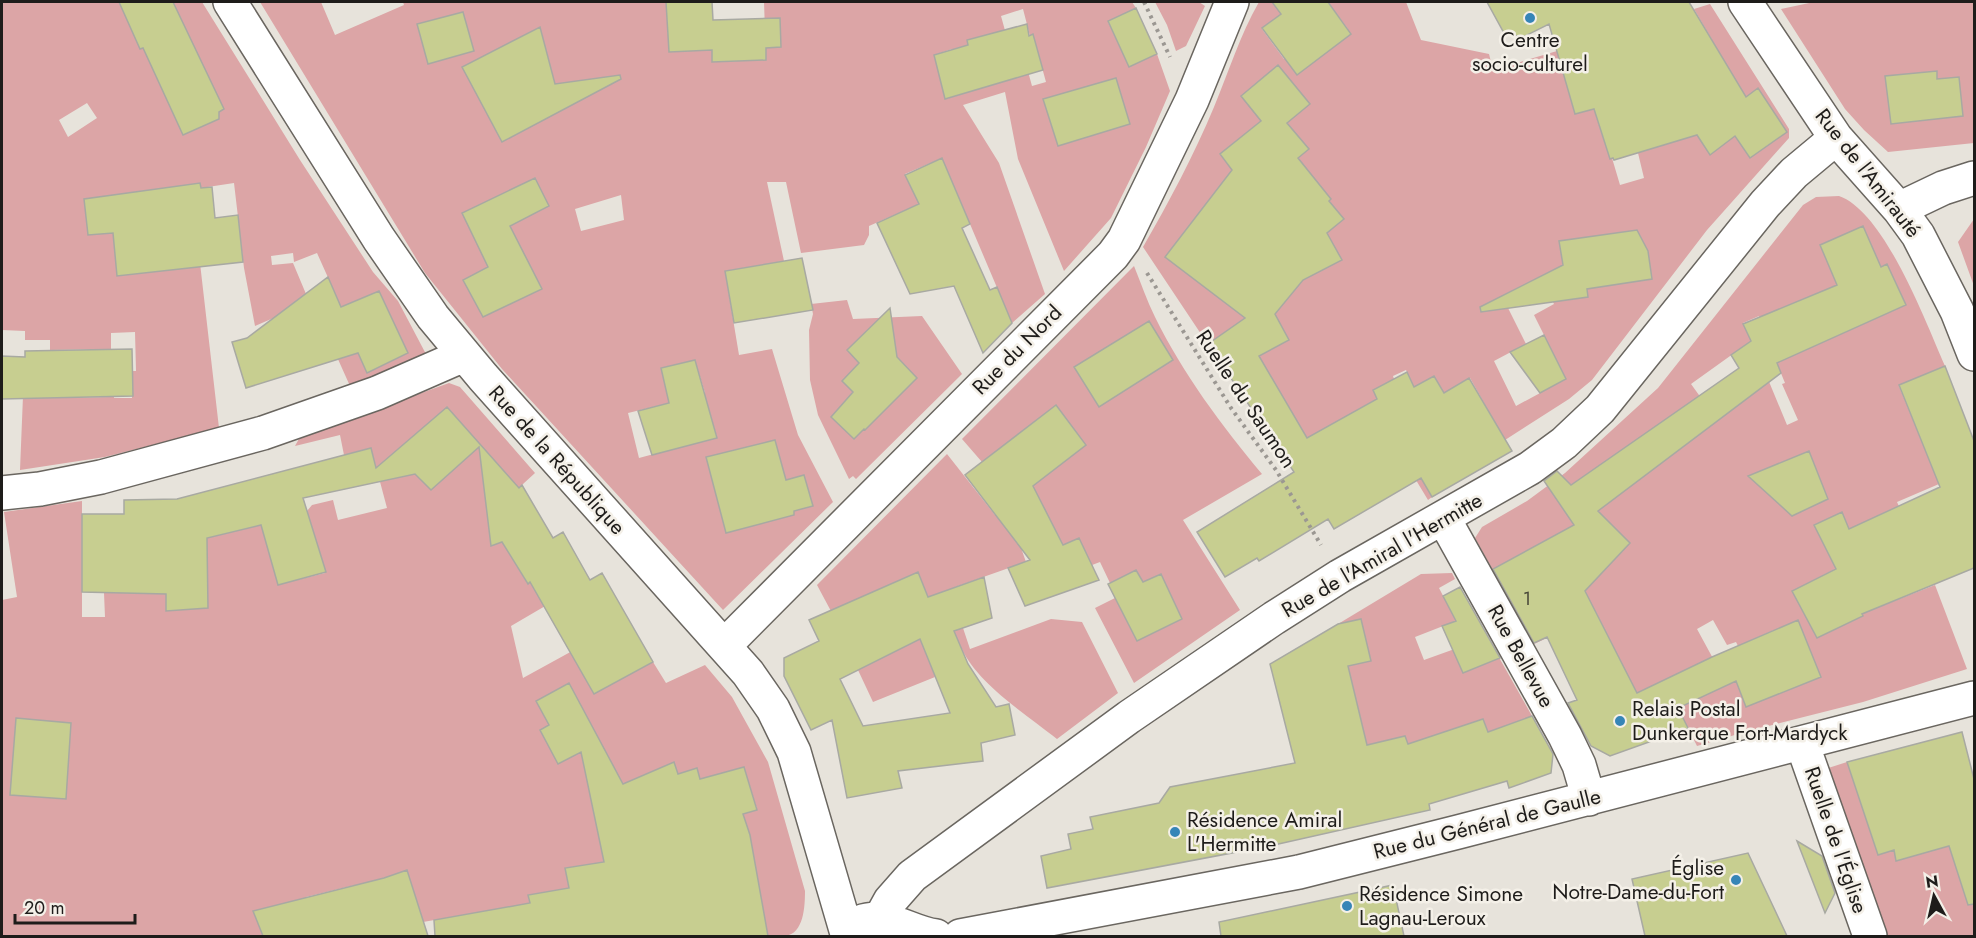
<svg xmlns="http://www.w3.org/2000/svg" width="1976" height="938" font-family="Jost,sans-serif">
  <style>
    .green { fill: #dca5a6; fill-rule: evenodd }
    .building { fill: #c7ce90; stroke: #a8a9a2; stroke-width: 1.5; fill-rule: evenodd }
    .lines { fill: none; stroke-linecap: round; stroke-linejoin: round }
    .minor-casing { stroke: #6a6660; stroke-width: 36 }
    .path { stroke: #9b9792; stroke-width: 4; stroke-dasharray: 3 4.5; stroke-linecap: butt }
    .minor { stroke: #fff; stroke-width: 33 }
    .poi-dot { fill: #3685b7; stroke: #f4f0e8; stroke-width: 2 }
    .labels { text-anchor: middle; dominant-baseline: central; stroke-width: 5; stroke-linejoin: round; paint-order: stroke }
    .number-label { font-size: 18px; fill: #484838 }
    .poi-label { font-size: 21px; fill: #1e1c1a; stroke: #f4f0e8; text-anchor: start }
    .street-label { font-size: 21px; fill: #1e1c1a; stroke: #f4f0e8 }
  </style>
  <rect width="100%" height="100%" fill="#e7e3db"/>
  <path class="green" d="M2,2H202L300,160L373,272L398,301L427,356L350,386L324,328L342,319L367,373L408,353L379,291L337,309L339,302L317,253L294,262L293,253L271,256L272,265L293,263L314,313H285L255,326L244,268L234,183L201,188L191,185L219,428L105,457L20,470L23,396L51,398L111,397L113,372L114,398H132V371H136L135,332L111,333V349L50,350V340H25V331L2,330ZM87,103L97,118L68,137L59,120Z
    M260,2H321L335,35L404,5L403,2H666L669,52L712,50L713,62L766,60L764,2H1132L1136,8L1108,22L1129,67L1157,54L1170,91L1146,147L1111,218L1064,271L1018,159L1005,92L963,105L999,163L1045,294L1012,323L942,158L905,174L919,204L869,226V235L864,245L801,253L786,182H767L784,261L725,271L739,355L772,349L798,435L833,502L723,610L502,369L425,273ZM1023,9L1030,36L1033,35L1046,82L1032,86L1019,39L1021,76L946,99L934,55L952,49L955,59L971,55L967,40L987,35L1009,45L1001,16ZM540,27L552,72L525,84L543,120L502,142L463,67ZM621,195L624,220L581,231L575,209ZM695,360L705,393L689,398L706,399L717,437L639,458L628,413L686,399L666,386L661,368Z
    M1155,2H1199L1205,6L1186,46L1176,51L1167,25Z
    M1259,2H1284L1276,7L1281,14L1262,29L1284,59L1348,29L1328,2H1406L1421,40L1489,54L1493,70L1557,51L1725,62L1694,9L1710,4L1789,129V138L1707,230L1592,380L1569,399L1505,440L1470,378L1444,393L1434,376L1421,383L1402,445L1432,497L1428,500L1387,432L1390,430L1373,401L1357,410L1324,467L1280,392L1251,409L1143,247C1169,202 1194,155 1214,107C1229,71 1240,35 1259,2ZM1596,116L1638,153L1644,178L1620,185L1612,158L1610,159ZM1237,140L1254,162L1252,195L1220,154ZM1637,230L1648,251L1652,279L1587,289L1588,297L1568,300L1560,242ZM1288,269L1302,281L1269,320ZM1540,277L1554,304L1534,315L1566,379L1516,406L1494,361L1526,344L1502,296ZM1406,370L1417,393L1393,429L1373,390L1394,379L1393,376Z
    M1814,2H1974V143L1888,152L1864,130L1845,109L1781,9Z
    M1839,196C1885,212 1926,323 1945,366L1899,386L1939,484L1897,502L1902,513L1860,560L1879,607L1935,585L1967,669L1863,702L1745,732L1697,746L1678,708L1623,701L1620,660L1596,612L1507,562L1547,638L1534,644L1475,538L1482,527L1527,501L1565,473L1658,388L1803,205L1816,197ZM1887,264L1906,305L1790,357L1771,313ZM1759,316L1778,361L1704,402L1691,384L1751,341L1743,323ZM1778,366L1785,383L1782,384L1798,420L1787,425L1765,372ZM1839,567L1863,616L1817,638L1792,591ZM1713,620L1727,645L1736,642L1738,646L1774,630L1781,645L1804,636L1821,677L1746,707L1728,659L1716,664L1697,629Z
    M1974,219V286L1958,242Z
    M1134,266C1141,283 1147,301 1155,317C1183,374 1222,426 1262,474L1183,520L1240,610L1134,683L1095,608L1115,598L1137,641L1182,619L1161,574L1143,582L1136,570L1110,583L1100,562L1092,565L1063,545L1048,516L1015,531L1026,562L955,587L963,610L958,613L970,649L1051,619L1082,622L1118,693L1057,739C1028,716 977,683 962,649L930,663L935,677L873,702L858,670L935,613L918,573L832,613L817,585L947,454L995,515L1086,445L1056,405L982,462L962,439Z
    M847,300L853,319L922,316L962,374L856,479L853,476L849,479L818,415L810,380L809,330L813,314L811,304Z
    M449,383L460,387L535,473L488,516L491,546L502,542L527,583L537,578L552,602L511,626L523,678L574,650L612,684L653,662L666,683L705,665L732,697L768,762L805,891C805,906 804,934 785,936C779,937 772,936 765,936H768L743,814L757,809L744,767L700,779L697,768L678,774L674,762L654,771L716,893L724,936H677L669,908L602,915L593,864L565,868L569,889L528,895L532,918L484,934L480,912L423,922L407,870L360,902L355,885L306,897L317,936H2V600L17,597L4,512L82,501V617H105L104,593H117L115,549L166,592V611L207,538L261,525L266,541L297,580L325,573L307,511L312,505L333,500L338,520L387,508L371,448L344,455L340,435L295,446L300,437Z
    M1452,573L1455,579L1439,588L1456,621L1415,637L1424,660L1474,642L1475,615L1532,716L1507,725L1492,742L1483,719L1460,727L1414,760L1405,736L1367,745L1338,624L1421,574Z
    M1847,762L1878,854L1894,850L1896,860L1946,836L1952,854L1974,848V936H1882L1819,771Z"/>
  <path class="building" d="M119,2H173L224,109L219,112V119L183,135L143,48L140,49Z
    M666,2H712L713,20L780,18L781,47L766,48V60L712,62V50L669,52Z
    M1272,2H1328L1351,34L1297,75L1262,28L1281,14Z
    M1487,2H1689L1746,97L1758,88L1787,132L1750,158L1735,136L1710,155L1697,135L1614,160L1613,158L1610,159L1594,109L1575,114L1549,24L1523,37L1504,33Z
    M1136,8L1157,54L1129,67L1108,21Z
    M463,12L474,51L428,64L417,24Z
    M1027,24L1029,36L1033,34L1043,70L945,99L934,55L968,45L967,40Z
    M540,27L555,84L620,75L621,79L502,142L462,67Z
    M1278,65L1310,104L1287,123L1309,149L1298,158L1331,199L1329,201L1344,219L1327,233L1342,260L1303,280L1275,314L1289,340L1259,356L1307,438L1377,399L1373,390L1407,372L1414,387L1434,376L1444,393L1469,378L1512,451L1432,497L1421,478L1334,529L1328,519L1259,561L1257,558L1225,577L1197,532L1294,472L1208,344L1245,318L1165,257L1232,170L1220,154L1261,121L1241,96Z
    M1937,71V79L1959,77L1963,116L1891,124L1885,76Z
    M1116,78L1130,124L1058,146L1043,99Z
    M942,158L970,224L962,228L990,290L997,287L1012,323L983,353L954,286L910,294L877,223L919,204L905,175Z
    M535,178L549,206L510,226L542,289L483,317L463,280L488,267L462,213Z
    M200,183L201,188L212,187L215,218L238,215L243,262L117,276L113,233L88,235L84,199Z
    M1863,226L1881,267L1887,264L1906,305L1777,363L1781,373L1598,511L1630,543L1585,591L1637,693L1712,657L1798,620L1821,677L1746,707L1736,681L1678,708L1688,728L1610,756L1591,746L1568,703L1577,700L1547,637L1534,643L1493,569L1574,525L1544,481L1557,471L1571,485L1739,368L1731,355L1751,341L1743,324L1837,285L1820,245Z
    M1637,230L1648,251L1652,279L1587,289L1588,297L1481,312L1480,307L1563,265L1559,241Z
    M802,258L813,310L734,323L725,271Z
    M328,277L341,307L379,291L408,353L367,373L358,353L246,388L232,342L247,338Z
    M890,308L897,357L917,378L865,430L864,429L854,439L831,417L853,392L842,381L859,363L847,350Z
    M1149,321L1173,360L1099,407L1074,367Z
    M1544,335L1566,379L1540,393L1510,352Z
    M132,349L133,396L2,399V356L25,357V351Z
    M695,360L717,438L652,455L638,411L669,403L661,368Z
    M1945,366L1974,441V568L1862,614L1863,616L1817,638L1792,591L1836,569L1814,525L1842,512L1849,529L1940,487L1899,385Z
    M1056,405L1086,445L1033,486L1063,545L1079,538L1099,580L1025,606L1008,568L1030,560L965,475Z
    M447,407L519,488L522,485L553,538L563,532L590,580L602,573L653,662L594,694L530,582L528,584L502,542L491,546L479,447L431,490L415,474L303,498L326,572L278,585L261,525L207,538L208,608L166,611V594L82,592V514H124V500L177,499L371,448L376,468Z
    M775,440L786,480L804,475L813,506L794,511V515L726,533L706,457Z
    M1809,451L1828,499L1792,516L1748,476Z
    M1136,570L1143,582L1161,574L1182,619L1137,641L1108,584Z
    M918,572L928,597L984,577L992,618L954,631L968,664L996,707L1009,704L1015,735L981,743L983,761L898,771L902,788L847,798L832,720L811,730L784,676V658L819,641L809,620ZM920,639L950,713L863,726L840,679Z
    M1460,587L1500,658L1463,673L1442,626L1456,621L1443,596Z
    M1361,619L1371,661L1348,666L1367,745L1405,736L1408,744L1483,719L1488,732L1532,716L1553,754L1551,773L1509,788L1507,781L1429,804L1430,810L1274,845L1047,888L1041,856L1071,849L1068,834L1093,829L1090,817L1159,803L1170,787L1295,763L1270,664L1338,624Z
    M569,683L623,784L674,762L678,774L697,768L700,779L744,767L757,810L743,814L750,835L768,936H435L434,920L530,903L528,895L569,888L565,868L604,862L581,752L558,764L540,730L549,725L536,701Z
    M16,718L71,723L66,799L10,795Z
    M1962,732L1974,779V904L1968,905L1949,846L1896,861L1894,850L1878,855L1847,762Z
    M1797,841L1822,856L1835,893L1825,913Z
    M1748,853L1787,936H1645L1632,879Z
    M407,870L428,936H263L253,911L384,878Z
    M1393,885L1404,936H1221L1219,922Z"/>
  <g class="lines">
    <g class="minor-casing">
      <path id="minor" d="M230,2L379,239L433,317L483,377L748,673L773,709L794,752L846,930
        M1745,2L1836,138L1899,209L1918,235L1957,311L1974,354
        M1899,209L1943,188L1974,178
        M2,493L40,489L101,477L263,433L377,393L464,355
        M1444,519L1565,736L1579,765L1589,799
        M724,646L1113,255L1124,240L1192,100L1232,2
        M1802,743L1870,936
        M880,919L890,901L912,876L1129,717L1274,618L1340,576L1530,468L1564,443L1600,409L1765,204L1794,173L1836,138
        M860,922C887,912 910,933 936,936
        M960,936L1299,872L1458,832L1974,698"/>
    </g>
    <path class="path" d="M1144,2L1170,57
      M1147,273L1231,408L1276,470L1321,545"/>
    <use href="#minor" class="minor"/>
  </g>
  <g class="poi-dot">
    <circle cx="1530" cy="18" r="6"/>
    <circle cx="1620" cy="721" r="6"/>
    <circle cx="1175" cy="832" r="6"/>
    <circle cx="1736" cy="880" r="6"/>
    <circle cx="1347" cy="906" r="6"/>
  </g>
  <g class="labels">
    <g class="number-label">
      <text x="1527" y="599">1</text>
    </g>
    <g class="poi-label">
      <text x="1530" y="40" text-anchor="middle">Centre<tspan x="1530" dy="24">socio-culturel</tspan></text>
      <text x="1632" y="709">Relais Postal<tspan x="1632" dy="24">Dunkerque Fort-Mardyck</tspan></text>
      <text x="1187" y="820">Résidence Amiral<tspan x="1187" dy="24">L'Hermitte</tspan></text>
      <text x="1724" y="868" text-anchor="end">Église<tspan x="1724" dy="24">Notre-Dame-du-Fort</tspan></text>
      <text x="1359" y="894">Résidence Simone<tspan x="1359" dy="24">Lagnau-Leroux</tspan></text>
    </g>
    <g class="street-label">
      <text transform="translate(1868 173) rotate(52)">Rue de l'Amirauté</text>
      <text transform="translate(1017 350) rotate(-45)">Rue du Nord</text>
      <text transform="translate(1246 399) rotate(56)">Ruelle du Saumon</text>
      <text transform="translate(557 460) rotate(48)">Rue de la République</text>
      <text transform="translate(1382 555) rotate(-30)">Rue de l'Amiral l'Hermitte</text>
      <text transform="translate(1521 656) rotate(61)">Rue Bellevue</text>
      <text transform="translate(1487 824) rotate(-14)">Rue du Général de Gaulle</text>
      <text transform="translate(1836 840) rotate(71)">Ruelle de l'Église</text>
    </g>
  </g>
  <rect width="1976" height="938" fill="none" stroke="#1e1c1a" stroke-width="6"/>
  <g transform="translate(1934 896) rotate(352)" stroke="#f4f0e8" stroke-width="4.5" paint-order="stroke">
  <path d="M0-4.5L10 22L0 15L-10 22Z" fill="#1e1c1a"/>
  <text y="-9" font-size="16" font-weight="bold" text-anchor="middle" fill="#1e1c1a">N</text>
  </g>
  <path d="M15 914v9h120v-9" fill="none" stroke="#1e1c1a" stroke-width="3"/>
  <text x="24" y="914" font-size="18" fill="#1e1c1a" stroke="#f4f0e8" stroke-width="4.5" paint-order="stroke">20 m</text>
</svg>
